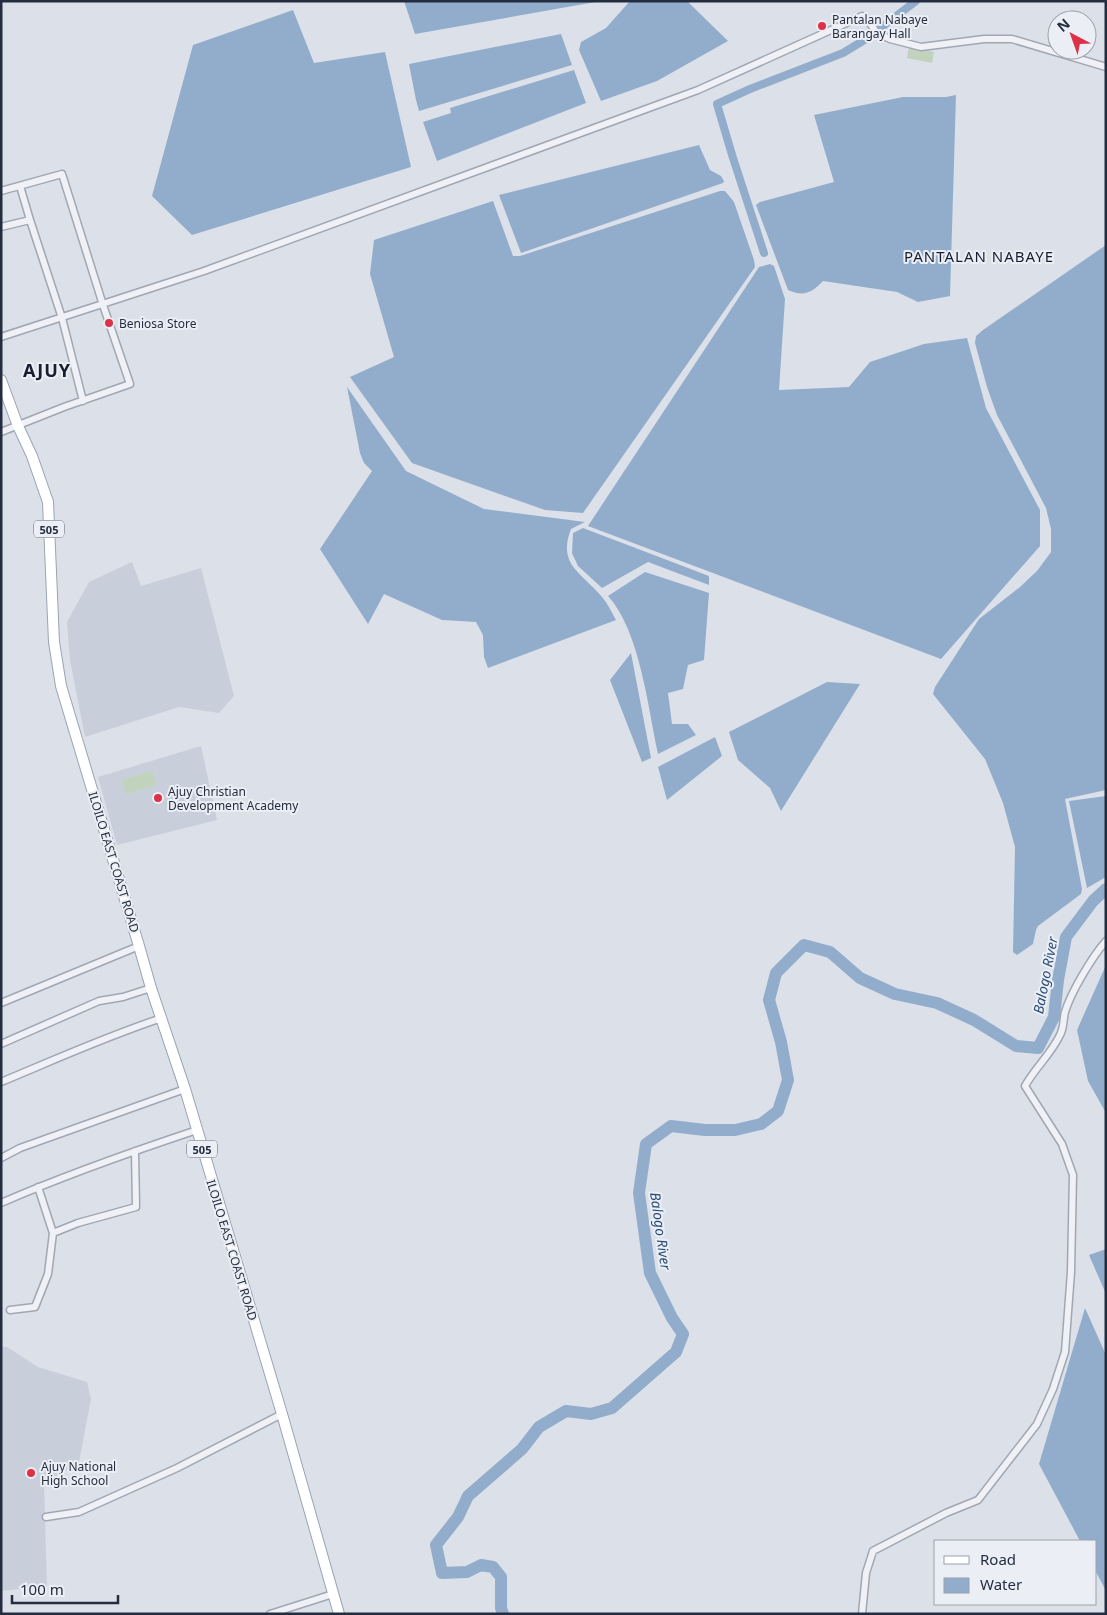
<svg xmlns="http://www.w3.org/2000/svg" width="1107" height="1615" font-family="'Noto Sans',sans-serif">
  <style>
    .built { fill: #c9cfda }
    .green { fill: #c1d3bc }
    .water { fill: #92adcc }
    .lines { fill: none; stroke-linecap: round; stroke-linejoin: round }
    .canal { stroke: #92adcc; stroke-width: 8 }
    .river { stroke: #92adcc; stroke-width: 12 }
    .minor-casing { stroke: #a1a7b2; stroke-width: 9 }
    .primary-casing { stroke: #9aa4b5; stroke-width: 12 }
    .minor { stroke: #eff1f6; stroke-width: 6 }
    .primary { stroke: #fff; stroke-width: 10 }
    .poi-dot { fill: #dd3147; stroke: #ebeff5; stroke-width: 2 }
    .labels { text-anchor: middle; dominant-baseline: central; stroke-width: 4; stroke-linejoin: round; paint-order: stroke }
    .shield { fill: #ebeff5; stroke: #606776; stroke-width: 1 }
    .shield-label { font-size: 11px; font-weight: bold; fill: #242d3f }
    .poi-label { font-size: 12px; fill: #242d3f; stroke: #ebeff5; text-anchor: start }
    .street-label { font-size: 12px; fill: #242d3f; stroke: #ebeff5 }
    .water-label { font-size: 14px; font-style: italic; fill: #2a4b77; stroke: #ebeff5 }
    .quarter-label { font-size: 15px; letter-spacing: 1px; fill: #161e30; stroke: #ebeff5 }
    .district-label { font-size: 18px; font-weight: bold; letter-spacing: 1px; fill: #161e30; stroke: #ebeff5 }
  </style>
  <rect width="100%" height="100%" fill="#dce0e8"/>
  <path class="built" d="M132,562L141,586L201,568L234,696L219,713L179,707L85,737L70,660L67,622L89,582Z
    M201,746L217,820L117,845L98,777Z
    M1,1347H7L38,1367L87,1382L91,1399L79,1462L44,1484L47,1586L1,1591Z"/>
  <path class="green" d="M909,47L934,52L932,63L907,58Z
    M152,771L156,785L126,794L122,780Z"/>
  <path class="water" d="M404,1H601L415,34Z
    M630,1H687L728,41L657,81L601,101L579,50L581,42L606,28Z
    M293,10L314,63L385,52L411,167L192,235L152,196L193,45Z
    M561,34L572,65L419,111L416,100L409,64Z
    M574,70L586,103L437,161L423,122L451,113L450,108Z
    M956,95L950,296L918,302L897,292L823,281C812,293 803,297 788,290L756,205L760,202L834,182L814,115L903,97H946Z
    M699,145L710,170L721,176L724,181L723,183L521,253L499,195Z
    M720,191H725L734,202L754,260L755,267L583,513L545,510L412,463L350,377L394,357L370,274L374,240L493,201L513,256H520Z
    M1106,245V790L1065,799L1082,889L1081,894L1038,926L1036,930L1033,944L1017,955L1013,952L1015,847L1003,803L985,759L933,694L935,687L979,619L1020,587L1037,571L1051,552V529L1046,508L997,415L987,387L975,343L976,336L983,330Z
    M770,264L774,266L785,299L779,390L849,387L870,362L924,344L967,338L986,408L1040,510V546L941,659L588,526L759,267Z
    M347,387L406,471L484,509L585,522L571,529C557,565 582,573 602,597C608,604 612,613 616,620L488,668L484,657L483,635L476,622L442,620L384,594L368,624L320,549L372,471L364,463L360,453Z
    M583,528L709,576V585L648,562L602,588L578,566L572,553L573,533Z
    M645,572L709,593L704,660L688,665L683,689L668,693L672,724H688L696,735L658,754C648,708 640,631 608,596Z
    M631,653L651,758L642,762L610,680Z
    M827,682L860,684L781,811L770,788L738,760L729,732Z
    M715,737L722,756L667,800L658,767Z
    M1106,796V877L1087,888L1069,801Z
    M1106,965V1113L1088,1081L1077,1030Z
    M1106,1249V1294L1089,1255Z
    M1085,1308L1106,1355V1591L1096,1572V1541H1080L1039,1464Z"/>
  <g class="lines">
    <path class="canal" d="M764,253L733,158L717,104L750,89L843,53L866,39L916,1"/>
    <path class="river" d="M503,1614L501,1608V1577L493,1567L481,1565L467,1572L442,1573L436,1545L458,1517L468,1496L522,1449L539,1427L566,1411L591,1414L612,1408L676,1352L683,1334L672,1318L650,1273L639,1193L646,1144L671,1126L705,1130H735L761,1124L778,1111L788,1080L781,1042L769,1000L776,973L804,945L830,952L860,978L895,994L937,1003L974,1020L1016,1046L1038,1048L1054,1017L1058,980L1066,937L1093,901L1106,889"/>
    <g class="minor-casing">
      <path id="minor" d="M20,186L30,220L62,318L83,401
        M1,191L62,174L103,305L130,384L64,407L1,432
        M1,227L30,220
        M1,337L204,271L698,90L862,16L866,18L877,33L890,39L921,47L984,39H1012L1106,67
        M1,1003L139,946
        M1,1044L99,1001L123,997L151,988
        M1,1082C54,1060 107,1036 162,1018
        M1,1158L20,1148L185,1089
        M38,1187L53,1233
        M1,1203C65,1175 131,1152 197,1130
        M10,1310L35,1307L48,1274L53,1233L78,1223L136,1207L135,1151
        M46,1517L79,1512L177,1468L282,1414
        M270,1614L333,1594
        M862,1614L866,1573L873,1551L946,1513L978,1500L1037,1424L1053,1389L1065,1352L1071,1272L1073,1175L1062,1144L1025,1086C1035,1068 1051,1054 1060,1035C1064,1028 1063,1020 1065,1012C1071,992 1092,957 1106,941"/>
    </g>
    <g class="primary-casing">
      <path id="primary" d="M1,380L18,426L32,456L48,502L54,642L61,686L139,946L151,988L185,1089L282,1414L339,1614"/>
    </g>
    <use href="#minor" class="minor"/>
    <use href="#primary" class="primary"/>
  </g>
  <g class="poi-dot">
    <circle cx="822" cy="26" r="5"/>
    <circle cx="109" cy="323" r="5"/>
    <circle cx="158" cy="798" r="5"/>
    <circle cx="31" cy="1473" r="5"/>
  </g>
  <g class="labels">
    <g class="shield">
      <rect x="34" y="520.5" width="30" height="17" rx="4"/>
      <rect x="187" y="1140.5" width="30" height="17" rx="4"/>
    </g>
    <g class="shield-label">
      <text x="49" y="529">505</text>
      <text x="202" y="1149">505</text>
    </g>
    <g class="poi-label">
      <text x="832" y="19">Pantalan Nabaye<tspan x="832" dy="14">Barangay Hall</tspan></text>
      <text x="119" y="323">Beniosa Store</text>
      <text x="168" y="791">Ajuy Christian<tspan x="168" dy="14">Development Academy</tspan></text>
      <text x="41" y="1466">Ajuy National<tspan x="41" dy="14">High School</tspan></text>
    </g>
    <g class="street-label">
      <text transform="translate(114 862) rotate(73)">ILOILO EAST COAST ROAD</text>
      <text transform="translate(232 1250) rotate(73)">ILOILO EAST COAST ROAD</text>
    </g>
    <g class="water-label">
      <text transform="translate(1045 975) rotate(-79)">Balogo River</text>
      <text transform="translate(661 1231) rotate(82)">Balogo River</text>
    </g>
    <g class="quarter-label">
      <text x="979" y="256">PANTALAN NABAYE</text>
    </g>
    <g class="district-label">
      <text x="47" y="370">AJUY</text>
    </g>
  </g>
  <rect width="1107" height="1615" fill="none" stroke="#242d3f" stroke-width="5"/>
  <rect x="934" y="1540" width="162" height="65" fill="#ebeff5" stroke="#9ba1ac"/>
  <rect x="944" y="1556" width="25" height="8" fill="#ffffff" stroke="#9ba1ac"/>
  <text x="980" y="1565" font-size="15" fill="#242d3f">Road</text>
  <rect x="944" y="1578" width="25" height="15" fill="#92adcc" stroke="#9ba1ac"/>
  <text x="980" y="1590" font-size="15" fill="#242d3f">Water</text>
  <g transform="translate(1072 35) rotate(319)"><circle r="24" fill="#ebeff5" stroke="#9ba1ac"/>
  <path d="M0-4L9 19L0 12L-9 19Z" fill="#dd3147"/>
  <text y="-8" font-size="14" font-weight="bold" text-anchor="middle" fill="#242d3f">N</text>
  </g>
  <path d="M12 1595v8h106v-8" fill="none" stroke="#242d3f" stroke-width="2.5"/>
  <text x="20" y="1595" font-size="15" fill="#242d3f" stroke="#ebeff5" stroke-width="4" paint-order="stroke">100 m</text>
</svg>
